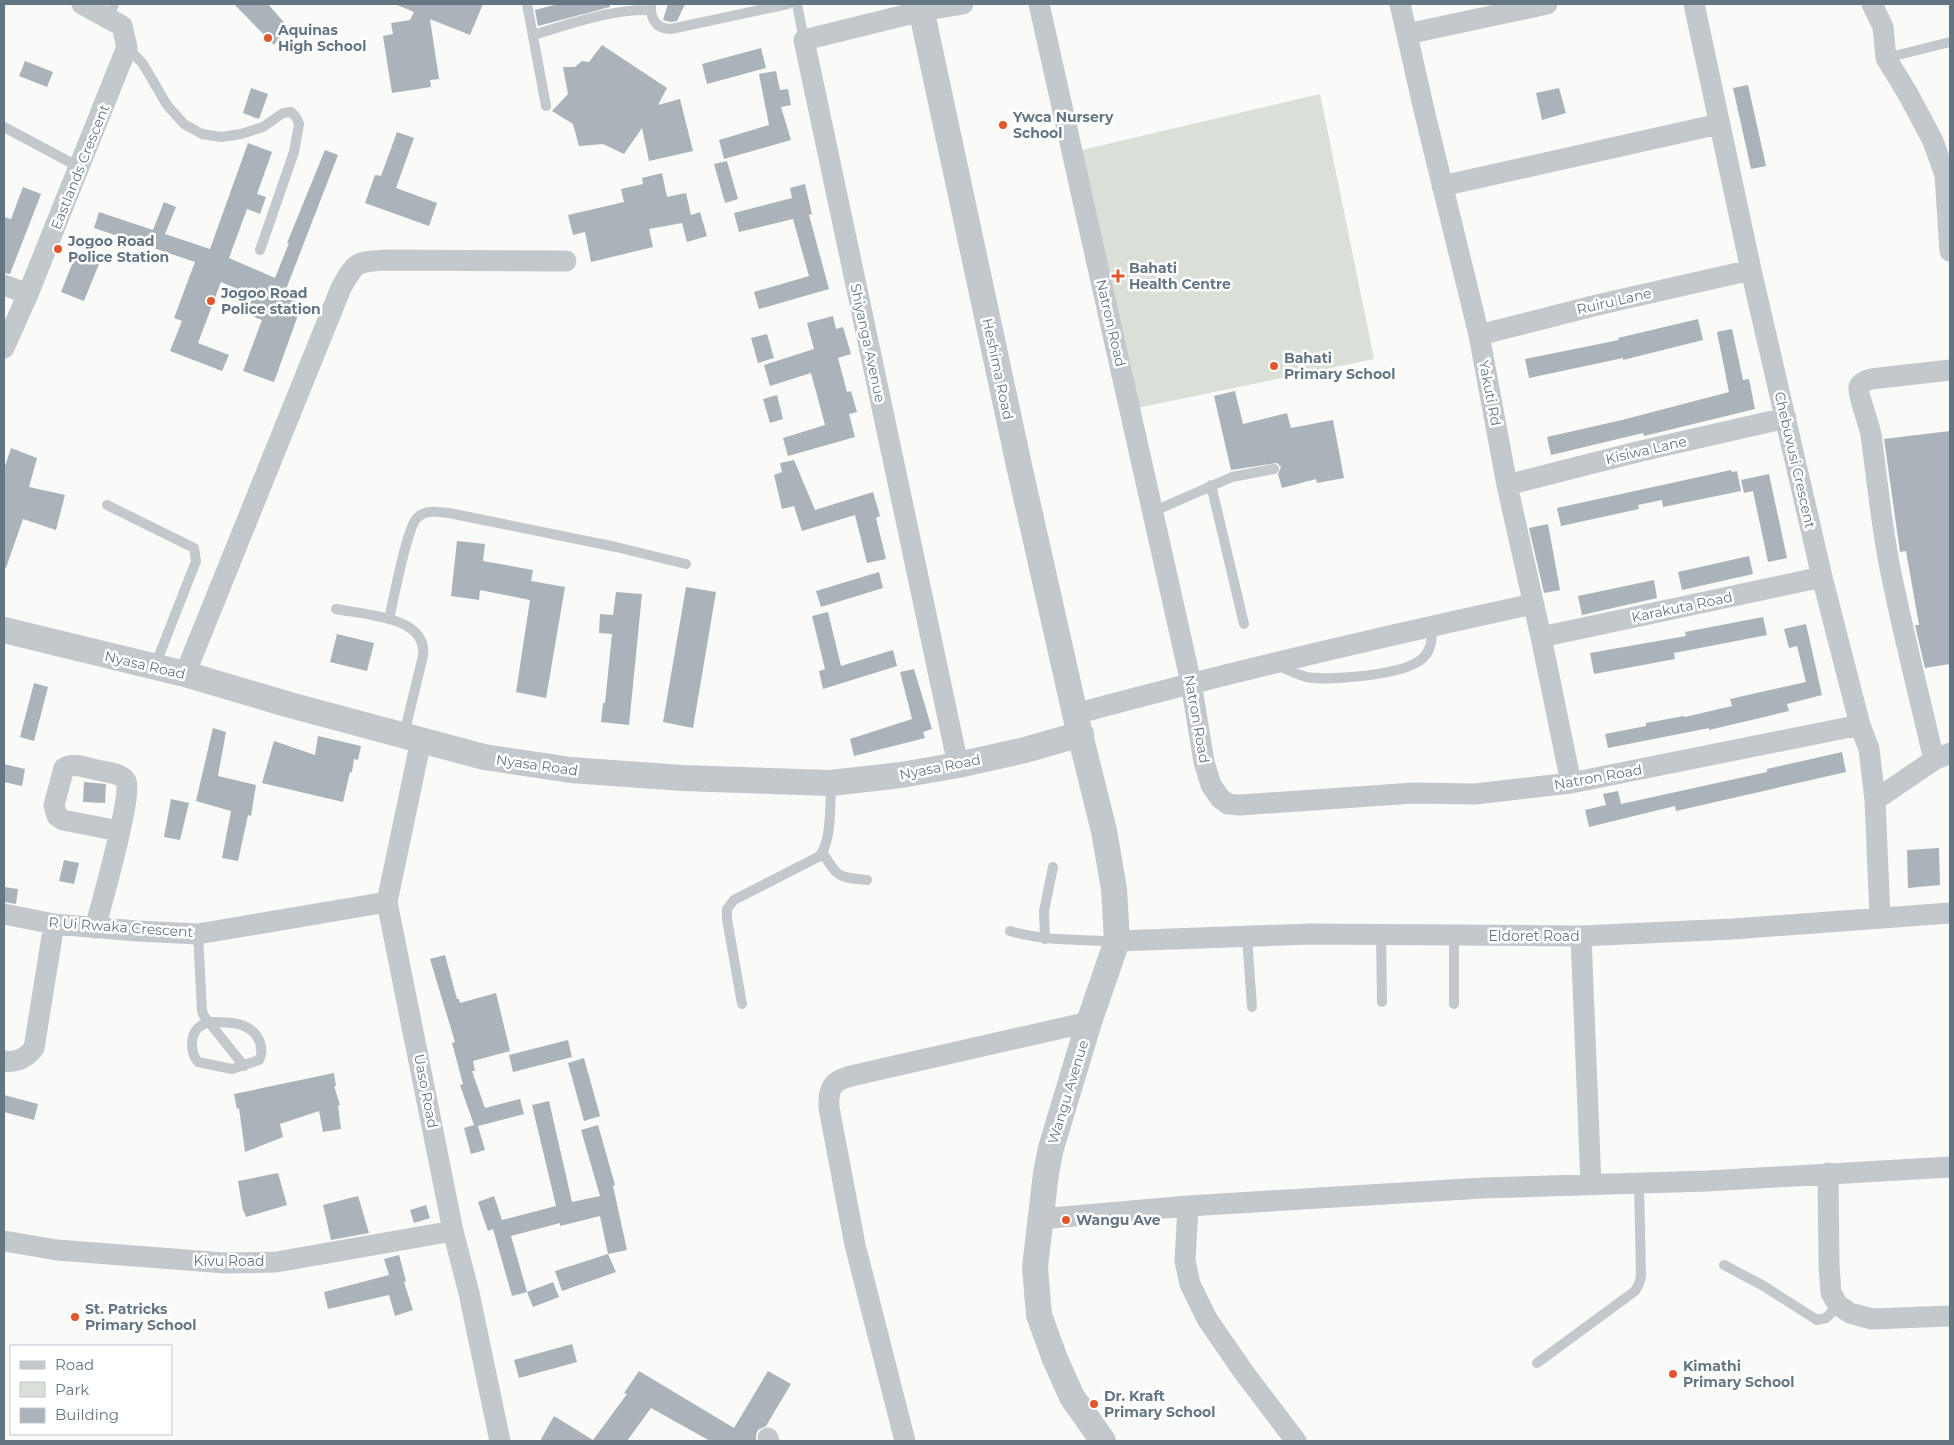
<svg xmlns="http://www.w3.org/2000/svg" width="1954" height="1445" font-family="Montserrat,sans-serif">
  <style>
    .green { fill: #dadfd7 }
    .building { fill: #aab3b9 }
    .lines { fill: none; stroke-linecap: round; stroke-linejoin: round }
    .service { stroke: #c3c8cc; stroke-width: 10 }
    .minor { stroke: #c3c8cc; stroke-width: 21 }
    .tertiary { stroke: #c3c8cc; stroke-width: 26 }
    .poi-dot { fill: #e4572e; stroke: #fff; stroke-width: 2 }
    .labels { text-anchor: middle; dominant-baseline: central; stroke-width: 5; stroke-linejoin: round; paint-order: stroke }
    .poi-label { font-size: 14px; font-weight: bold; fill: #657683; stroke: #fff; text-anchor: start }
    .street-label { font-size: 14px; fill: #657683; stroke: #fff }
  </style>
  <rect width="100%" height="100%" fill="#fafaf8"/>
  <path class="green" d="M1320,94L1374,359L1132,409L1078,151Z"/>
  <path class="building" d="M234,4H268L288,27L274,45Z
    M395,4H483L470,35L430,19L439,79L430,80L431,87L392,93L383,36L393,34L391,23L410,20L414,12Z
    M558,4H610V7L538,26L535,10Z
    M668,4H685L677,21L671,22L663,20Z
    M602,45L667,88L658,105L680,99L693,151L649,161L642,128L624,154L603,144L579,146L573,124L552,111L568,94L563,67H575L582,61L589,62Z
    M761,48L766,68L707,84L702,64Z
    M25,61L53,72L47,87L19,76Z
    M776,71L780,90L788,89L791,105L781,107L791,140L724,159L719,140L769,125L759,74Z
    M1748,85L1766,166L1751,169L1733,88Z
    M251,88L268,94L259,119L243,113Z
    M1559,88L1566,113L1542,120L1536,93Z
    M397,132L414,138L396,188L437,203L429,226L365,203L375,175L381,176Z
    M248,143L272,152L257,194L266,197L260,214L247,209L229,258L275,278L289,243H287L325,150L338,155L283,297L302,304L274,382L243,371L262,320L246,314L253,296L221,282L198,343L229,355L222,371L170,351L182,321L174,318L195,262L94,228L99,212L153,230L164,202L176,207L165,234L210,249Z
    M727,161L738,199L725,203L714,164Z
    M662,173L667,197L686,193L691,215L700,212L707,236L687,242L682,223L649,229L653,247L591,262L585,232L573,235L568,215L624,202L621,189L643,184L642,178Z
    M805,184L812,214L809,215L829,289L759,309L754,292L809,276L793,219L739,232L734,213L792,198L790,188Z
    M23,187L41,194L10,274L4,273V217L11,219Z
    M76,254L99,264L84,301L61,292Z
    M833,316L836,329L843,327L851,354L838,358L847,392L851,391L857,412L849,414L855,437L788,456L783,438L825,425L811,373L770,386L764,365L814,349L807,323Z
    M1698,319L1703,340L1623,360V358L1529,378L1525,359L1619,340L1618,338Z
    M1732,329L1743,380L1749,379L1755,409L1644,436L1643,433L1551,455L1547,437L1622,420L1729,392L1717,332Z
    M767,334L774,358L758,363L751,338Z
    M1235,391L1243,424L1287,413L1291,428L1333,420L1344,478L1317,483L1316,479L1282,488L1278,474L1281,467L1277,463L1231,470L1214,396Z
    M777,395L783,419L770,423L763,399Z
    M1950,431V664L1925,668L1915,625H1919L1906,551L1900,552L1884,439Z
    M11,448L37,458L29,487L65,495L56,530L23,519L6,568L4,567V469Z
    M794,460L815,510L873,492L880,516L876,518L886,559L867,563L855,515L802,531L794,506L782,509L774,475L782,472L780,463Z
    M1731,470L1732,472L1737,471L1741,491L1663,507L1662,500L1638,505L1639,509L1561,526L1557,508Z
    M1769,474L1787,558L1768,562L1753,491L1744,493L1741,480Z
    M1548,524L1560,590L1544,593L1529,528Z
    M457,541L485,544L483,561L533,570L531,581L565,587L546,698L516,692L530,600L480,590L479,600L451,596Z
    M1749,556L1753,574L1682,590L1678,572Z
    M879,572L883,588L821,607L816,591Z
    M1654,580L1657,598L1582,615L1578,596Z
    M686,587L716,592L693,728L663,722Z
    M616,592L642,594L629,725L601,722L603,703H605L612,634L599,633L600,614L613,615Z
    M828,612L841,666L893,650L897,666L823,689L819,671L825,669L812,616Z
    M1763,617L1767,635L1674,653L1675,659L1594,674L1590,653L1686,636L1685,632Z
    M1806,624L1822,695L1787,704L1789,711L1709,730V728L1608,748L1605,734L1646,726V723L1684,716L1685,717L1732,706L1730,699L1806,682L1797,646L1789,648L1784,629Z
    M337,634L374,643L367,671L330,662Z
    M914,669L932,729L923,732L925,738L854,756L850,739L912,719L900,672Z
    M34,683L48,687L34,741L20,737Z
    M213,728L226,732L218,776L256,785L251,816L248,815L238,861L222,858L231,811L196,801Z
    M318,736L361,746L358,760L354,759L352,772H350L343,802L262,783L274,741L315,755Z
    M1842,752L1846,772L1676,811L1675,806L1589,827L1585,810L1606,805L1603,794L1618,791L1621,804L1767,772V769Z
    M4,764L25,769L22,786L4,782Z
    M84,782L106,784L105,803L83,802Z
    M171,799L189,803L180,840L164,837Z
    M1939,848L1940,885L1908,888L1907,850Z
    M64,860L79,863L74,884L59,881Z
    M4,887L18,889L16,904L4,902Z
    M445,955L457,999H459L460,1003L496,993L510,1051L473,1061L475,1071H472L485,1108L520,1099L524,1114L478,1126L485,1150L471,1154L464,1128L474,1125L460,1085L463,1084L452,1043L455,1042L430,959Z
    M568,1040L572,1057L513,1072L509,1055Z
    M584,1058L600,1116L584,1121L568,1063Z
    M334,1073L336,1086H334L340,1105L338,1106L341,1129L323,1132L319,1111L280,1124L283,1137L245,1152L239,1108L237,1109L234,1094Z
    M4,1095L38,1104L34,1120L4,1112Z
    M549,1101L572,1202L600,1196L581,1130L598,1125L615,1185L613,1186L627,1250L608,1254L600,1216L560,1226V1223L511,1236L527,1292L512,1296L493,1229L488,1231L478,1202L494,1196L502,1220L556,1206L532,1105Z
    M278,1173L287,1205L246,1217L244,1211H243L238,1181Z
    M358,1196L369,1233L331,1240L323,1205Z
    M426,1205L430,1218L414,1223L410,1210Z
    M608,1254L616,1272L562,1291L555,1271Z
    M399,1255L406,1281L404,1282L413,1310L395,1316L389,1295L328,1309L324,1292L389,1275L384,1259Z
    M553,1282L559,1297L533,1307L527,1292Z
    M572,1344L577,1362L519,1378L514,1360Z
    M639,1371L734,1428L768,1371L791,1384L766,1426L758,1430L756,1435V1441H710L651,1408L627,1441H540L554,1416L593,1440L627,1394L624,1393Z"/>
  <g class="lines">
    <path class="service" d="M527,4L546,106
      M651,4C650,17 655,29 671,29L788,4
      M797,4L804,40
      M109,19L114,4
      M533,35C571,24 610,9 650,10
      M127,47L143,64L167,105L184,124L202,134L221,137L241,134L263,127L283,113L291,112L296,117L299,124L294,152L260,250
      M1886,58L1950,42
      M4,127L79,167
      M1211,485L1244,624
      M107,505L194,548L196,561L155,666
      M1152,512L1232,477L1274,469
      M336,609C364,615 428,616 423,656L404,734
      M389,619C393,602 407,527 417,518C426,509 437,512 449,513L616,547L686,564
      M1278,665C1287,670 1296,674 1306,677C1330,681 1406,675 1423,658C1432,649 1432,638 1432,626
      M823,853C838,878 838,877 867,880
      M1010,931C1044,941 1080,940 1115,941
      M198,934L202,1011L204,1016L244,1066
      M1381,935L1382,1002
      M1247,936L1252,1007
      M1045,939L1044,911L1053,867
      M742,1004L727,919V909L734,900L818,857C832,846 830,802 831,784
      M1454,1004V935
      M208,1022C227,1022 250,1021 259,1040C262,1047 263,1053 259,1060L232,1069L198,1062C191,1054 189,1037 198,1028C201,1025 205,1024 208,1022Z
      M1724,1265L1762,1285L1817,1320L1826,1318L1838,1305
      M1537,1363L1635,1291L1639,1284L1641,1276L1639,1184"/>
    <path class="minor" d="M1039,4L1191,683L1204,762L1211,785L1220,798L1228,804L1240,805L1414,793L1475,794L1571,783L1860,725
      M1400,4L1424,110L1479,335L1507,485L1541,637L1571,783
      M1694,4L1751,270L1822,577L1860,725L1869,749L1875,800L1880,917
      M1872,4L1883,27L1886,58L1908,94L1933,141L1945,175L1950,251
      M1407,34L1547,4
      M1442,186L1719,124
      M4,285L28,294
      M1479,335L1597,305L1751,270
      M4,348L28,294L127,47L122,26L82,4
      M1507,485L1641,451L1786,418
      M1541,637L1822,577
      M185,674L341,288C356,261 356,262 386,260L566,261
      M1075,714C1227,673 1380,637 1533,604
      M421,740L387,902L453,1231L469,1293L500,1441
      M1934,760C1919,695 1902,629 1889,563C1881,521 1877,478 1871,435C1870,426 1857,393 1859,387C1861,382 1866,381 1871,379L1950,370
      M958,765L804,40L922,11L963,4
      M1875,800L1934,760L1950,753
      M4,914L54,924L137,931L198,934L387,902
      M95,928C101,906 133,793 126,781C121,773 106,772 97,770C87,768 73,762 64,768L54,805L57,816L63,820L119,831
      M1581,936L1591,1185
      M1117,941L1310,934L1581,936L1733,929L1950,913
      M4,1061C17,1063 26,1058 34,1048L54,924
      M1828,1173L1829,1265L1831,1293L1838,1305L1850,1313L1872,1319L1950,1316
      M1188,1206L1185,1261L1190,1284L1207,1319L1245,1374L1296,1441
      M1040,1219L1188,1206L1483,1188L1707,1181L1950,1167
      M4,1241L57,1250L225,1263L276,1262L453,1231
      M768,1438L769,1441
      M905,1441L855,1245L829,1108C827,1079 840,1079 864,1073L1089,1022"/>
    <path class="tertiary" d="M920,4L1020,470L1075,714L1104,831L1114,889L1117,941L1089,1022L1051,1148L1046,1173L1035,1267L1039,1315L1055,1359L1072,1397L1103,1441
      M4,630L185,674L290,705L484,757L571,770L682,778L831,783L901,775L958,765L1025,750L1081,734"/>
  </g>
  <g class="poi-dot">
    <circle cx="268" cy="38" r="5"/>
    <circle cx="1003" cy="125" r="5"/>
    <circle cx="58" cy="249" r="5"/>
    <path d="M1115.5 268.5h5v5h5v5h-5v5h-5v-5h-5v-5h5z"/>
    <circle cx="211" cy="301" r="5"/>
    <circle cx="1274" cy="366" r="5"/>
    <circle cx="1066" cy="1220" r="5"/>
    <circle cx="75" cy="1317" r="5"/>
    <circle cx="1673" cy="1374" r="5"/>
    <circle cx="1094" cy="1404" r="5"/>
  </g>
  <g class="labels">
    <g class="poi-label">
      <text x="278" y="30">Aquinas<tspan x="278" dy="16">High School</tspan></text>
      <text x="1013" y="117">Ywca Nursery<tspan x="1013" dy="16">School</tspan></text>
      <text x="68" y="241">Jogoo Road<tspan x="68" dy="16">Police Station</tspan></text>
      <text x="1129" y="268">Bahati<tspan x="1129" dy="16">Health Centre</tspan></text>
      <text x="221" y="293">Jogoo Road<tspan x="221" dy="16">Police station</tspan></text>
      <text x="1284" y="358">Bahati<tspan x="1284" dy="16">Primary School</tspan></text>
      <text x="1076" y="1220">Wangu Ave</text>
      <text x="85" y="1309">St. Patricks<tspan x="85" dy="16">Primary School</tspan></text>
      <text x="1683" y="1366">Kimathi<tspan x="1683" dy="16">Primary School</tspan></text>
      <text x="1104" y="1396">Dr. Kraft<tspan x="1104" dy="16">Primary School</tspan></text>
    </g>
    <g class="street-label">
      <text transform="translate(80 167) rotate(-68)">Eastlands Crescent</text>
      <text transform="translate(1614 301) rotate(-13)">Ruiru Lane</text>
      <text transform="translate(1111 323) rotate(77)">Natron Road</text>
      <text transform="translate(868 343) rotate(78)">Shiyanga Avenue</text>
      <text transform="translate(998 369) rotate(78)">Heshima Road</text>
      <text transform="translate(1490 393) rotate(79)">Yakuti Rd</text>
      <text transform="translate(1646 450) rotate(-13)">Kisiwa Lane</text>
      <text transform="translate(1795 460) rotate(77)">Chebuvusi Crescent</text>
      <text transform="translate(1682 607) rotate(-12)">Karakuta Road</text>
      <text transform="translate(145 665) rotate(13)">Nyasa Road</text>
      <text transform="translate(1197 719) rotate(80)">Natron Road</text>
      <text transform="translate(537 765) rotate(8)">Nyasa Road</text>
      <text transform="translate(940 767) rotate(-11)">Nyasa Road</text>
      <text transform="translate(1598 777) rotate(-10)">Natron Road</text>
      <text transform="translate(121 927) rotate(4)">R Ui Rwaka Crescent</text>
      <text x="1534" y="936">Eldoret Road</text>
      <text transform="translate(426 1091) rotate(79)">Uaso Road</text>
      <text transform="translate(1068 1092) rotate(-73)">Wangu Avenue</text>
      <text x="229" y="1261">Kivu Road</text>
    </g>
  </g>
  <rect width="1954" height="1445" fill="none" stroke="#657683" stroke-width="10"/>
  <rect x="10" y="1345" width="162" height="90" fill="#ffffff" stroke="#c1c8cd"/>
  <rect x="20" y="1361" width="25" height="8" fill="#c3c8cc" stroke="#c1c8cd"/>
  <text x="55" y="1370" font-size="15" fill="#657683">Road</text>
  <rect x="20" y="1382" width="25" height="15" fill="#dadfd7" stroke="#c1c8cd"/>
  <text x="55" y="1395" font-size="15" fill="#657683">Park</text>
  <rect x="20" y="1408" width="25" height="15" fill="#aab3b9" stroke="#c1c8cd"/>
  <text x="55" y="1420" font-size="15" fill="#657683">Building</text>
</svg>
